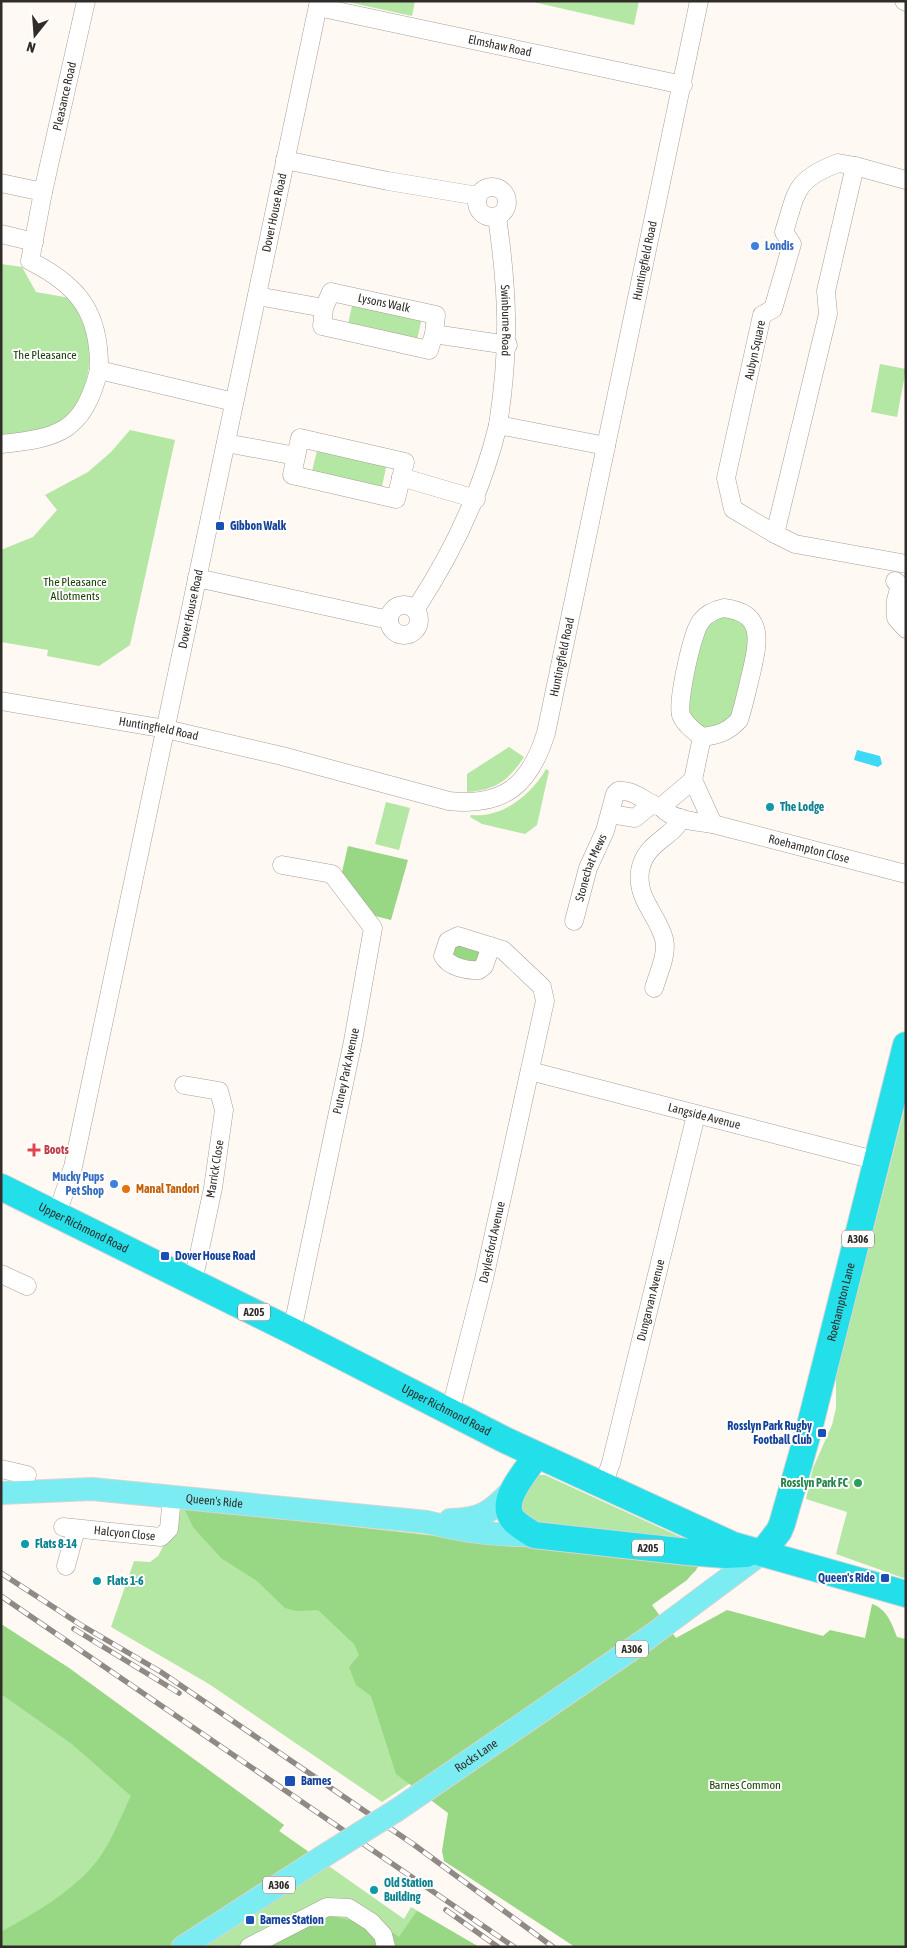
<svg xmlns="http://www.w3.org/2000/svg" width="907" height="1948" font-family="'Asap Condensed',sans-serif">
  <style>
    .green { fill: #b4e6a4 }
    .forest { fill: #98d783 }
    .water { fill: #3ed9f4 }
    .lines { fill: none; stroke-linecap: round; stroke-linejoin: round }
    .minor-casing { stroke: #a99f96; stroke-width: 19 }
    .major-casing { stroke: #d6d5d4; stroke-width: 24 }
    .highway-casing { stroke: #d6d5d4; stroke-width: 28 }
    .minor { stroke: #fff; stroke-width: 18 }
    .major { stroke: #7becf2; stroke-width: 22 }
    .highway { stroke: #23dfea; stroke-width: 26 }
    .rail-casing { stroke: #908a86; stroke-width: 5.5 }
    .rail { stroke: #fff; stroke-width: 4; stroke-dasharray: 11; stroke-linecap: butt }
    .major-bridge-casing { stroke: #d6d5d4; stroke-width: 24; stroke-linecap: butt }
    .major-bridge { stroke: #7becf2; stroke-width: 22 }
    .shop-dot { fill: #3f7fe0; stroke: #fff; stroke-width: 2 }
    .transit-dot { fill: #1a4fb4; stroke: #fff; stroke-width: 2 }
    .culture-dot { fill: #0f9aa8; stroke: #fff; stroke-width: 2 }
    .health-dot { fill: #e0444e; stroke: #fff; stroke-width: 2 }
    .food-dot { fill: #e8710a; stroke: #fff; stroke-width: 2 }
    .leisure-dot { fill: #2e9e5b; stroke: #fff; stroke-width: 2 }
    .labels { text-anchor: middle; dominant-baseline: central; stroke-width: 4; stroke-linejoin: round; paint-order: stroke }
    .shield { fill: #fff; stroke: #6e6b68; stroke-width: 1 }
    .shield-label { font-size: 11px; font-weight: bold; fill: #302c28 }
    .street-label { font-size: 12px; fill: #302c28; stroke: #fff }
    .shop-label { font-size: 12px; font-weight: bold; fill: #366cbe; stroke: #fff; text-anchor: start }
    .park-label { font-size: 12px; fill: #1a4208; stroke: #fff }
    .transit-label { font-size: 12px; font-weight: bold; fill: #164399; stroke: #fff; text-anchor: start }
    .culture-label { font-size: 12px; font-weight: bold; fill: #0d838f; stroke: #fff; text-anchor: start }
    .health-label { font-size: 12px; font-weight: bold; fill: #be3a42; stroke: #fff; text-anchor: start }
    .food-label { font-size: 12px; font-weight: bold; fill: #c56008; stroke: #fff; text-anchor: start }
    .leisure-label { font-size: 12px; font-weight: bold; fill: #27864d; stroke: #fff; text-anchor: end }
  </style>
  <rect width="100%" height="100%" fill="#fff8f3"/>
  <path class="green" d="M343,1H415L412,16Z
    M529,1H639L634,25Z
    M1,264L22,267L36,292L70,298C74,305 81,312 84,320C98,353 87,409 53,426C37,434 20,435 1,437Z
    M353,301L422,317L416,345L347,329Z
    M880,364L906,369L897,417L871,412Z
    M130,430L175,440L130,645L99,666L47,656L48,650L1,642V550L33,537L57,510L45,495L88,472L111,452Z
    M318,447L387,463L381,491L311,475Z
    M722,616C739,620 749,622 750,642C746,662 741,715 723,726C715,731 706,728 697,725L687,711V702L703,630Z
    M509,747L524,757C509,780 496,790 467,792V774Z
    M546,769L549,771L537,825L525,834L482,824L470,817L471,815C503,818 531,795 546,769Z
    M386,802L410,808L399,850L375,844Z
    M906,1103V1579L836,1554L847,1512L806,1499L813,1468L832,1425L836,1408V1376Z
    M536,1475H545L685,1539L539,1527L520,1518L521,1492Z
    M179,1509L202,1510L662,1560L697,1570L424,1774L382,1802L209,1684L111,1627L134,1561L150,1562L158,1556L166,1541Z
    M1,1624L69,1668L284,1825L279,1831L404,1919L411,1907L479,1947H1Z"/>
  <path class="forest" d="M348,846L408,860L391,920L371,915L342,872Z
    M459,942L484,953L481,963L471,966L450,955L453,945Z
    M185,1510H202L699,1566L687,1580L652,1605L676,1638L727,1610L823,1636L830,1630L865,1638L872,1604C887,1609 892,1624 897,1637L906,1639V1947H575L444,1861L442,1851L448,1813L396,1774L371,1696L356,1685L349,1667L359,1655L354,1644L318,1610L297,1611L285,1608L257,1581L221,1558L193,1527Z
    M1,1624L69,1668L284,1825L279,1831L310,1853L202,1947H1V1932C33,1914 67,1895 92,1867C110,1847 119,1820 131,1796L72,1744L1,1694Z
    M417,1911L479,1947H267L329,1915L389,1930L399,1937Z"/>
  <path class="water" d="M857,750L880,756L882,764L878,767L854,760Z"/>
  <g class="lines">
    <g class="minor-casing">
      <g id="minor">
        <path d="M904,1L906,2"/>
        <path id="s1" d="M318,7L683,85"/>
        <path d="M285,160L388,181L478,196"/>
        <path d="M838,163L855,166L826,291L828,314L775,534L733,509L726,478L762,315L773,309L792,244L784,232C797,191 794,180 838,163Z"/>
        <path d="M855,166L906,180"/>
        <path d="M1,183L43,192L30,261C80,286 100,314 99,370L234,402"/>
        <circle cx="492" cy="202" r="15"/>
        <path id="s2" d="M43,192L86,1"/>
        <path id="s3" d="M497,217C508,292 510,349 498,425L606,446"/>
        <path d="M1,234L34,242"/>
        <path d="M331,292L436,315L434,334L429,350L322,326L324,308Z"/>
        <path d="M257,296L324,308"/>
        <path d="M434,334L508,345"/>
        <path d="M300,438L405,462L396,499L292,475Z"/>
        <path d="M226,443L296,456"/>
        <path d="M1,444C59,438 83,432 99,370"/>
        <path d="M401,477L476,499"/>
        <path d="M775,534L795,544L906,564"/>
        <path d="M197,578L389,620"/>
        <path d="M895,581L900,585L896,600V618L906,629"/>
        <circle cx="404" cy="620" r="15"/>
        <path d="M724,608C766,613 758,643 751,674C747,690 744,705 739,720C728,732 718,735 702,737C694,731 685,725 681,715C677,702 692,632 701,621C707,613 714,610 724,608Z"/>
        <path d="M415,610C453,552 482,492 498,425"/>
        <path id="s4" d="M1,701L166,729L282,756L449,801C505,807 530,784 546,733L699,1"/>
        <path d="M693,780L713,824"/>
        <path id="s5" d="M661,807C672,820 696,822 713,824L906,874"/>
        <path d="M661,807L693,780L702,737"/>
        <path d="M610,814L635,818L651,805"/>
        <path d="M282,865L332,874L373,928L353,1041L292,1331"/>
        <path id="s6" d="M574,921L588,868L605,831L615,794L618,791C636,789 645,804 661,807"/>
        <path d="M654,988C658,974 668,954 664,939C658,915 636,899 640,871C645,841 675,837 681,818"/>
        <path id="s7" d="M530,1071L878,1161"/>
        <path d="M184,1085L219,1091L224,1110L213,1188L193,1282"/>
        <path id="s8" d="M57,1214L73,1167L319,1"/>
        <path d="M1,1274L27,1286"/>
        <path id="s9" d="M450,1412L484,1279L545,1001L542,987L503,950L458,936L448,941L443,956C449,967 468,971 479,970L484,966L491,946"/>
        <path d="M1,1469L27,1475"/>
        <path id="s10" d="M603,1485L611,1463L696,1115"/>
        <path id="s11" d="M63,1527L161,1537L169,1529L172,1496"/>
        <path d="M66,1566L76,1529"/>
        <path d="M249,1947L327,1907L349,1908L371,1922L383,1935L386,1947"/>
      </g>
    </g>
    <g class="major-casing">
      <g id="major">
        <path id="s12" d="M1,1493L92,1489L427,1522C461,1531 498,1536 534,1535"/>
        <path d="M450,1520C481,1519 490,1513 511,1491"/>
        <path id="s13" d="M397,1810L648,1638L762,1553"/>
        <path d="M183,1947L319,1859"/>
      </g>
    </g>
    <g class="highway-casing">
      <g id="highway">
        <path id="s14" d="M1,1187L292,1331L505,1440L733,1545L906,1594"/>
        <path d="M536,1455C527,1472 499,1499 512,1518C516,1525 527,1530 534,1535L688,1552L725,1555L746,1554"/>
        <path id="s15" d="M762,1553L779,1531L782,1524L808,1433L906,1045"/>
      </g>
    </g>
    <use href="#minor" class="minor"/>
    <use href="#major" class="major"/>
    <use href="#highway" class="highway"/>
    <g class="rail-casing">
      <path id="rail" d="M1,1573L81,1625L161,1672L413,1844L553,1947
        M1,1596L514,1947
        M74,1629L179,1693
        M446,1910L498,1947"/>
    </g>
    <use href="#rail" class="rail"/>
    <g class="major-bridge-casing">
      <path id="major-bridge" d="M319,1859L397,1810"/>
    </g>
    <use href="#major-bridge" class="major-bridge"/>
  </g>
  <g class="shop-dot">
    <circle cx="755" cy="246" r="5"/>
    <circle cx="114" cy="1184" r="5"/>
  </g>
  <g class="transit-dot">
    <rect x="215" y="521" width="10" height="10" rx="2.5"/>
    <rect x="160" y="1251" width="10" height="10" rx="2.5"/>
    <rect x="817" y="1428" width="10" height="10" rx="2.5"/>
    <rect x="880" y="1573" width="10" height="10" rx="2.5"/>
    <rect x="284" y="1775" width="12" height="12" rx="2.5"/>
    <rect x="245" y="1915" width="10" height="10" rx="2.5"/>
  </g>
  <g class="culture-dot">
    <circle cx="770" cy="807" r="5"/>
    <circle cx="25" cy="1544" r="5"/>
    <circle cx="97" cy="1581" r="5"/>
    <circle cx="374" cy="1890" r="5"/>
  </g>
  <path class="health-dot" d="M31.5 1142.5h5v5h5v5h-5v5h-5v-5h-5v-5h5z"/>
  <circle class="food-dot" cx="126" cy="1189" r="5"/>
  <circle class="leisure-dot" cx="858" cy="1483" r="5"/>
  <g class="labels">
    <g class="shield">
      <rect x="842" y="1230.5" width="32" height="17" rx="4"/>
      <rect x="238" y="1303.5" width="32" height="17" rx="4"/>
      <rect x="632" y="1539.5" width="32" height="17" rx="4"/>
      <rect x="616" y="1640.5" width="32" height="17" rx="4"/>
      <rect x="263" y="1876.5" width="32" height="17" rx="4"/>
    </g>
    <g class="shield-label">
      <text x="858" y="1239">A306</text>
      <text x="254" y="1312">A205</text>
      <text x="648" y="1548">A205</text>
      <text x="632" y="1649">A306</text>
      <text x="279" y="1885">A306</text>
    </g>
    <g class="street-label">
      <text stroke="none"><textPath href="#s1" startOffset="186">Elmshaw Road</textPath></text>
      <text stroke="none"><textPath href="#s2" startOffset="98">Pleasance Road</textPath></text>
      <text stroke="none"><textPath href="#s8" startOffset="1025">Dover House Road</textPath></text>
      <text stroke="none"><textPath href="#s4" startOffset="1074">Huntingfield Road</textPath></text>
      <text transform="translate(384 303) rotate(12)">Lysons Walk</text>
      <text stroke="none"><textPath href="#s3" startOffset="104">Swinburne Road</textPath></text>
      <text transform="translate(755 350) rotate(-78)">Aubyn Square</text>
      <text stroke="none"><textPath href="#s8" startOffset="620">Dover House Road</textPath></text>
      <text stroke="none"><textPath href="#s4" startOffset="669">Huntingfield Road</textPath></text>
      <text stroke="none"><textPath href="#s4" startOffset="160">Huntingfield Road</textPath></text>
      <text stroke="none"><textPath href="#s5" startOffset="155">Roehampton Close</textPath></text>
      <text stroke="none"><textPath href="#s6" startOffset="56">Stonechat Mews</textPath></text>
      <text transform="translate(346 1071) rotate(-78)">Putney Park Avenue</text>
      <text stroke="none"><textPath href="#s7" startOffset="180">Langside Avenue</textPath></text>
      <text transform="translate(215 1169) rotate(-81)">Marrick Close</text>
      <text stroke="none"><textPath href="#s14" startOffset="92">Upper Richmond Road</textPath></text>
      <text stroke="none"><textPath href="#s9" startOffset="175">Daylesford Avenue</textPath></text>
      <text stroke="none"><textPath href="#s10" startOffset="191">Dungarvan Avenue</textPath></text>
      <text stroke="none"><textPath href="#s15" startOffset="265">Roehampton Lane</textPath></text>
      <text stroke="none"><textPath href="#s14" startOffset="498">Upper Richmond Road</textPath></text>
      <text stroke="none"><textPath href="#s12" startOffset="214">Queen's Ride</textPath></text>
      <text stroke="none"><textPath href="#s11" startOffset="62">Halcyon Close</textPath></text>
      <text stroke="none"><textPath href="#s13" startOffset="96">Rocks Lane</textPath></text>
    </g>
    <g class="shop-label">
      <text x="765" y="246">Londis</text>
      <text x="104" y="1177" text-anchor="end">Mucky Pups<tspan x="104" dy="14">Pet Shop</tspan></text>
    </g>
    <g class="park-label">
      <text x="45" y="355">The Pleasance</text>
      <text x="75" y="582">The Pleasance<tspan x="75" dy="14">Allotments</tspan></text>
      <text x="745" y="1785">Barnes Common</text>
    </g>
    <g class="transit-label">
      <text x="230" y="526">Gibbon Walk</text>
      <text x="175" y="1256">Dover House Road</text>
      <text x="812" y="1426" text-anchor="end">Rosslyn Park Rugby<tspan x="812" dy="14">Football Club</tspan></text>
      <text x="875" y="1578" text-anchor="end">Queen's Ride</text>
      <text x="301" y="1781">Barnes</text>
      <text x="260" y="1920">Barnes Station</text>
    </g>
    <g class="culture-label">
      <text x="780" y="807">The Lodge</text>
      <text x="35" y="1544">Flats 8-14</text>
      <text x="107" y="1581">Flats 1-6</text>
      <text x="384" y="1883">Old Station<tspan x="384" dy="14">Building</tspan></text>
    </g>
    <g class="health-label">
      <text x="44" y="1150">Boots</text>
    </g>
    <g class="food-label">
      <text x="136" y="1189">Manal Tandori</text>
    </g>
    <g class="leisure-label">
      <text x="848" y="1483">Rosslyn Park FC</text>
    </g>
  </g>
  <rect width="907" height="1948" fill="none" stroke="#302c28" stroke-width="5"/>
  <g transform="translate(35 35) rotate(197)" stroke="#ffffff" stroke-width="4" paint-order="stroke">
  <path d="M0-4L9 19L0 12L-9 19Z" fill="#302c28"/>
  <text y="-8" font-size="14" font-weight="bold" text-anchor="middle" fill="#302c28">N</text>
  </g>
</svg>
